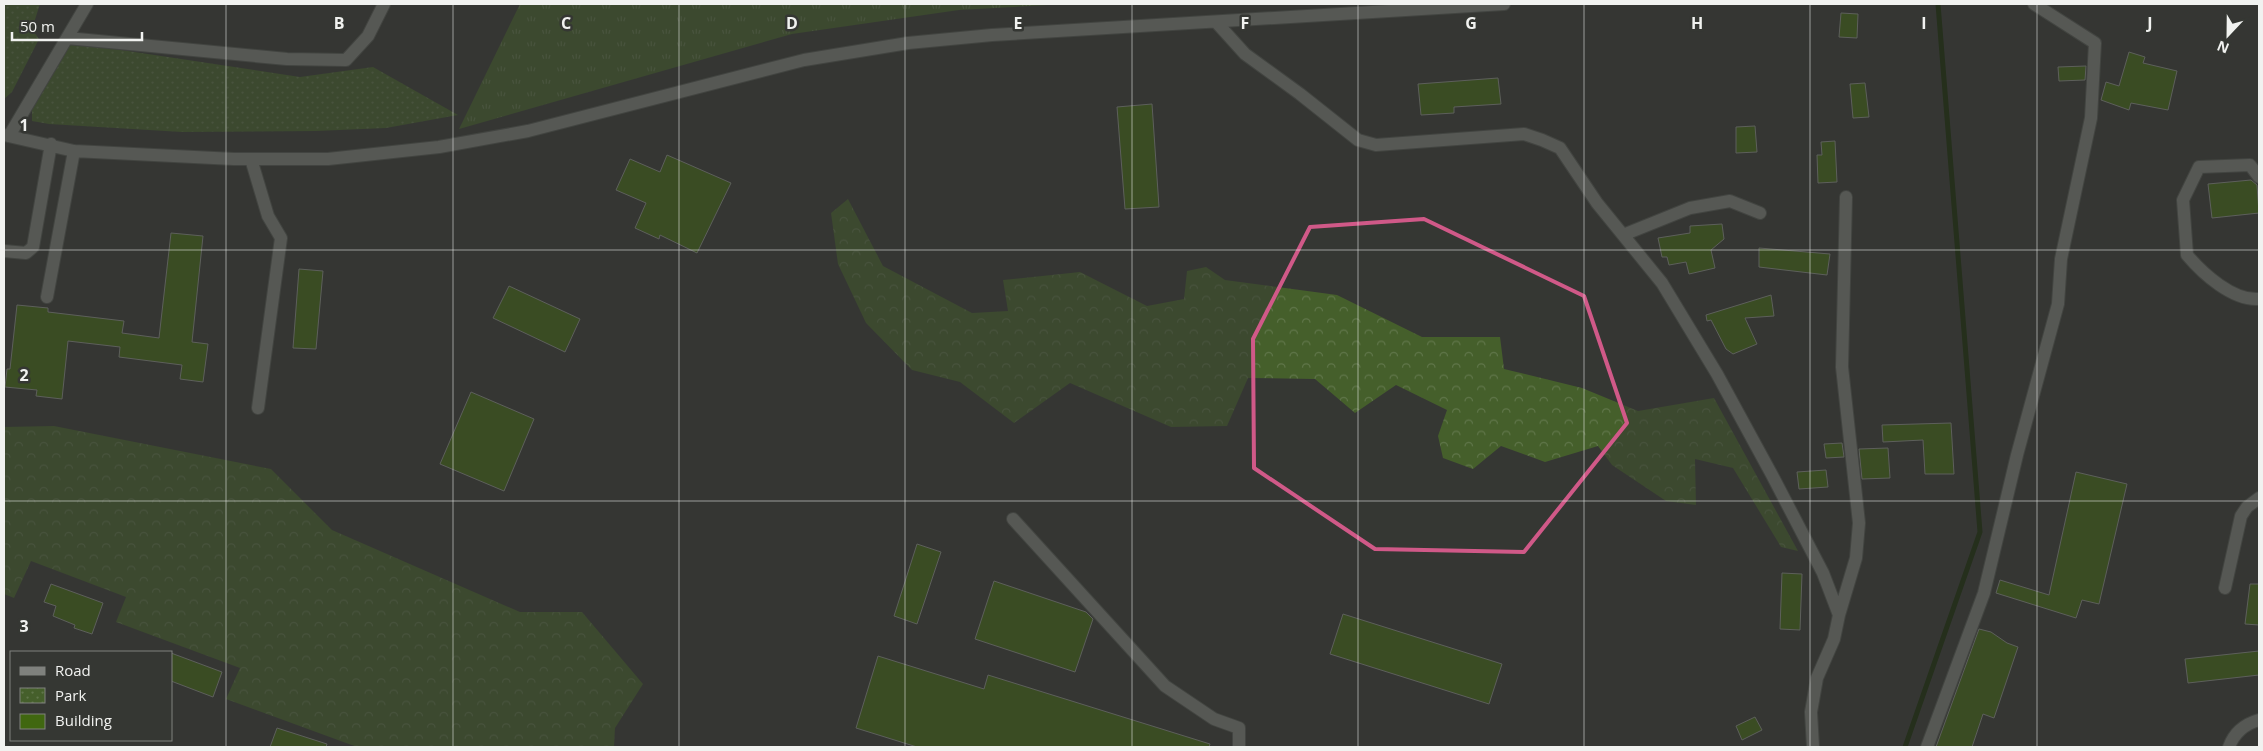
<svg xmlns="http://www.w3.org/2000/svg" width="2263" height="751" font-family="'Open Sans',sans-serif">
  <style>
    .grass { fill: url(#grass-tufts) }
    .forest { fill: url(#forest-crowns) }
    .park { fill: url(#park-dots) }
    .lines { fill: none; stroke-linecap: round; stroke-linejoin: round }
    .stream { stroke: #122600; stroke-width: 5 }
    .building { fill: #406710; stroke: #8e908c }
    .minor-casing { stroke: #535552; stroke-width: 14 }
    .minor { stroke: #7f817d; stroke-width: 12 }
    .marked { fill: none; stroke: #d05988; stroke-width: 4; stroke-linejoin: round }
    .grid { fill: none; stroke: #f1f2f0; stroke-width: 1; stroke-opacity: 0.55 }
    .grid-label { font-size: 16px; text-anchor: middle; font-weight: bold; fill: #f1f2f0; stroke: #353733; stroke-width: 5; stroke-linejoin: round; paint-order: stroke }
  </style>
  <defs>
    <pattern id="grass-tufts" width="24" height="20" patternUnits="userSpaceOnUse" patternTransform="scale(1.25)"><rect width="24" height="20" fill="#455f2b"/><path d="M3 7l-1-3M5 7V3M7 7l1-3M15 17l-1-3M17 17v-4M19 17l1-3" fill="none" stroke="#60764a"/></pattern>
    <pattern id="forest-crowns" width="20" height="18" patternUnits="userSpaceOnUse" patternTransform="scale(1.25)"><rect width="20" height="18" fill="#455f2b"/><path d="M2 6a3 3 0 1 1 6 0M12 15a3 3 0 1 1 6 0" fill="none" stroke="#60764a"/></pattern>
    <pattern id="park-dots" width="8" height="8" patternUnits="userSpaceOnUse" patternTransform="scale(1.25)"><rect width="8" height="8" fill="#455f2b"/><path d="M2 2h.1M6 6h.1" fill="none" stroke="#60764a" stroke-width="1.8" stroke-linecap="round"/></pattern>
  </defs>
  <rect width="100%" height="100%" fill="#353733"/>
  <path class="grass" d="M520,4H1066L959,10L792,34L459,129Z"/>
  <path class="forest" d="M848,199L883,266L972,313L1008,311L1003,280L1080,272L1147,306L1184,299L1187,271L1206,267L1225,280L1337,295L1422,337H1500L1504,369L1582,388L1638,411L1714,398L1798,551L1781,547L1733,468L1695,459L1696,505L1666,501L1612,465L1598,446L1545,462L1501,446L1473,469L1443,458L1438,436L1447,410L1396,385L1355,413L1315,379L1248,378L1227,426L1171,427L1070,383L1014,423L960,382L912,370L866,323L838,264L831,213Z
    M54,426L271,469L332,530L520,612H582L643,684L615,728L614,747H357L226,699L240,668L116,622L126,597L31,561L14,598L4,594V427Z"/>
  <path class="park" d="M4,4H40L32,29L39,39L12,92L4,99Z
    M68,42L300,77L373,67L458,115L386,128L316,131L182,132L49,124L32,121V106Z"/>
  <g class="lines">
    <path class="stream" d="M1905,747L1980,532L1938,4"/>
  </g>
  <path class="building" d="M1841,13L1858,14L1857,38L1839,37Z
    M2129,52L2145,57L2143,63L2177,71L2168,110L2131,103L2129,110L2101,100L2106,82L2119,86Z
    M2086,66L2085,80L2059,81L2058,67Z
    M1498,78L1501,104L1454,107V113L1421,115L1418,84Z
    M1865,83L1869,117L1853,118L1850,84Z
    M1152,104L1159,207L1125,209L1117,107Z
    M1755,126L1757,152L1736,153V127Z
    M1835,141L1837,182L1818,183L1817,155H1822L1821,142Z
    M667,155L731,183L697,253L660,235L659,239L635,228L646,203L616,190L630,159L660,172Z
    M2251,180L2257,185L2259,213L2212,218L2208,184Z
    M1722,224L1724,239L1711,250L1715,268L1689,274L1686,262L1669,265L1667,257H1662L1658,238L1690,233V226Z
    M171,233L203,236L192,342L208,344L203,382L180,379L182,365L119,357L120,347L68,341L62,399L36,396L37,390L5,387L7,369H10L17,305L48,308V312L124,321L122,333L159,338Z
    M1759,248L1830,254L1827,275L1759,267Z
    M299,269L323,271L316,349L293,348Z
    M509,286L580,319L565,352L493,318Z
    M1771,295L1774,316L1745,318L1757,344L1733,354L1726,349L1711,320L1707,321L1706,315Z
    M471,392L534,419L504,491L440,464Z
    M1951,423L1954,474H1925L1923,440L1883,442L1882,425Z
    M1842,443L1844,457L1826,458L1824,444Z
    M1888,448L1890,478L1862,479L1859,449Z
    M1826,470L1828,487L1799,489L1797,472Z
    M2076,472L2127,484L2099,604L2082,600L2076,618L1996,593L2000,580L2049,595Z
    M917,544L941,552L917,624L894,616Z
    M1782,573L1802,574L1800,630L1780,629Z
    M994,581L1086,612L1093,619L1075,672L975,639Z
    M51,584L103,603L92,634L74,628L75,625L53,616L56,606L44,602Z
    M2250,584H2259V625L2245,624Z
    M1343,614L1502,664L1489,704L1330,654Z
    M1979,629L1991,632L2007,643L2018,647L1994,718L1983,714L1972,747H1936Z
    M2259,651V675L2188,683L2185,659Z
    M171,653L222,672L213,697L171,681Z
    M878,656L984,689L988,675L1210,744L1209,747H917L856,728Z
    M1755,717L1762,730L1742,740L1736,726Z
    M277,728L327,744L326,747H270Z"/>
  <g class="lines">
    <g class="minor-casing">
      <path id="minor" d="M1217,23L1245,54L1300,94L1358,140L1376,145L1524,134L1542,140L1560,148L1597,203L1662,283L1717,374L1772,475L1823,573L1839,615L1834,639L1817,678L1811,712L1813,747
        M67,38L287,59L346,60L368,36L384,4
        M4,135L74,151L234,159H328L439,147L528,131L804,60L908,43L992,35L1504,4
        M9,136L87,4
        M251,159L268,216L281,238L258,408
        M2259,177L2250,165L2199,167L2183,200L2187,255C2203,274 2233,301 2259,299
        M1623,235L1690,208L1730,201L1760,213
        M4,251L26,253L33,247L51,144
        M47,297L74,151
        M1013,519L1165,686L1214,719L1239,728V747
        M2225,588L2241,516L2247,507L2259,498
        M1839,615L1856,558L1859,523L1842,367L1846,197
        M1927,747L1984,593L2017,455L2058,304L2061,259L2091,118L2095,43L2034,4
        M2229,747C2234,733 2245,724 2259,720"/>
    </g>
    <use href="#minor" class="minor"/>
  </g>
  <path d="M0 0H2263V751H0ZM1424,219L1584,296L1627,423L1524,552L1375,549L1254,468L1253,339L1310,227Z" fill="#353733" fill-opacity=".55" fill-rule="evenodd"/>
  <path class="marked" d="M1424,219L1584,296L1627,423L1524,552L1375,549L1254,468L1253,339L1310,227Z"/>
  <path class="grid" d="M226,4V747M453,4V747M679,4V747M905,4V747M1132,4V747M1358,4V747M1584,4V747M1810,4V747M2037,4V747M4,250H2259M4,501H2259"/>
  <g class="grid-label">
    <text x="339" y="29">B</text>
    <text x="566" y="29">C</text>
    <text x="792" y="29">D</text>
    <text x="1018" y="29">E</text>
    <text x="1245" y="29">F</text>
    <text x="1471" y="29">G</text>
    <text x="1697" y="29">H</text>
    <text x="1924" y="29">I</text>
    <text x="2150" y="29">J</text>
    <text x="24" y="131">1</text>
    <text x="24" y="381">2</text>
    <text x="24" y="632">3</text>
  </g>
  <rect width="2263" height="751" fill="none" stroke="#f1f2f0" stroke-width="10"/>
  <rect x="10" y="651" width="162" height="90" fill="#353733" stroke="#80827f"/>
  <rect x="20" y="667" width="25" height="8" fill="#7f817d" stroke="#80827f"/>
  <text x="55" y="676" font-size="15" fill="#f1f2f0">Road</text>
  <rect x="20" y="688" width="25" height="15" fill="url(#park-dots)" stroke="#80827f"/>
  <text x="55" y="701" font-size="15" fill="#f1f2f0">Park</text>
  <rect x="20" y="714" width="25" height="15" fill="#406710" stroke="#80827f"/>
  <text x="55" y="726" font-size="15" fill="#f1f2f0">Building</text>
  <g transform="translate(2228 35) rotate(202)" stroke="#353733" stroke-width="4" paint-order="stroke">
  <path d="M0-4L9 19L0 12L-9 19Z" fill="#f1f2f0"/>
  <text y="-8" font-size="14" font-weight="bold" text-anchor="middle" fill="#f1f2f0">N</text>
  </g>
  <path d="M12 32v8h130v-8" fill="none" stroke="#f1f2f0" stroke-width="2.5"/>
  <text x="20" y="32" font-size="15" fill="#f1f2f0" stroke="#353733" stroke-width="4" paint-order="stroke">50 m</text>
</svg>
